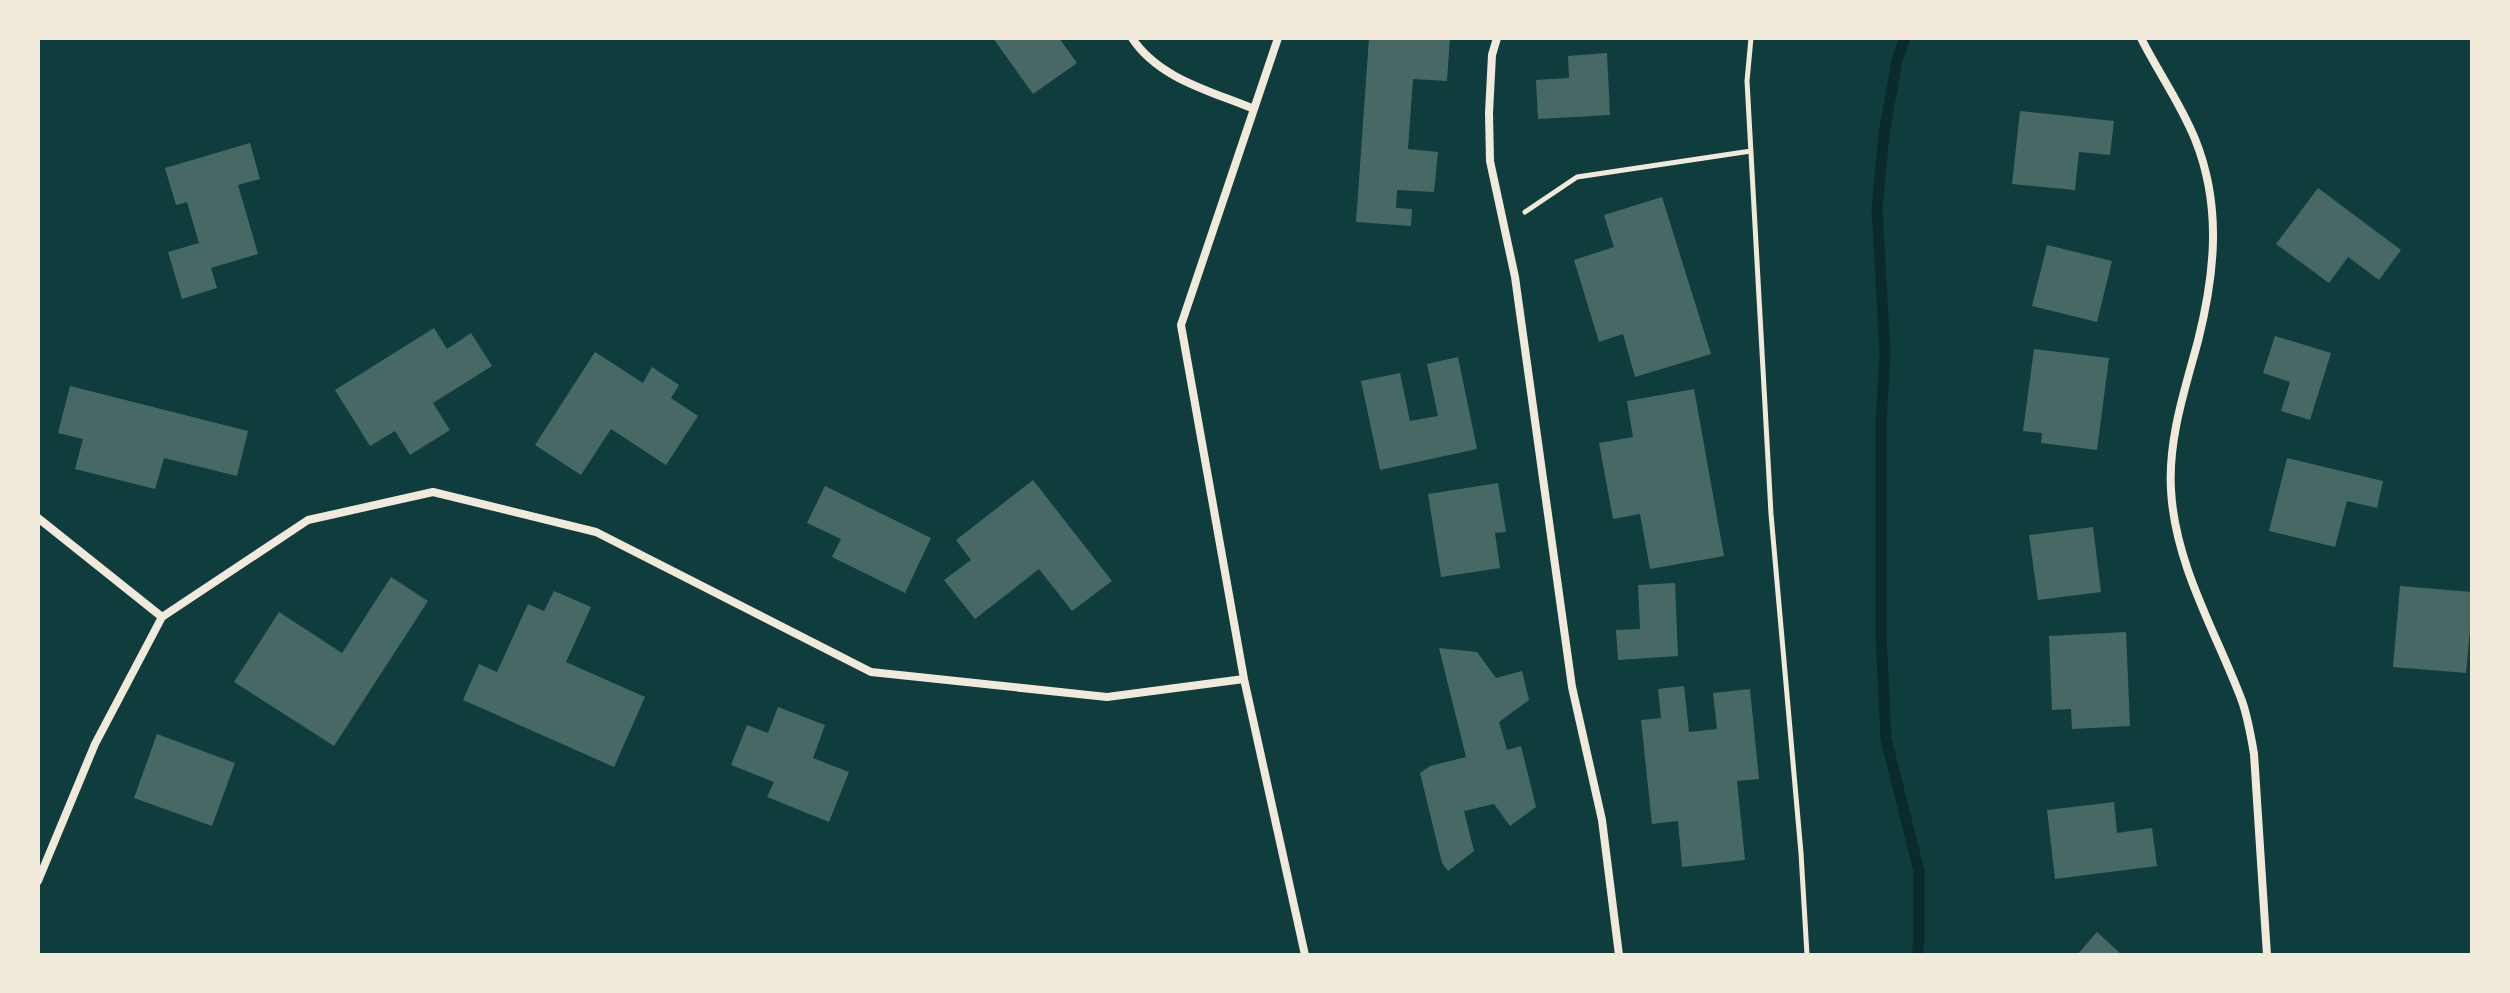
<svg xmlns="http://www.w3.org/2000/svg" width="2510" height="993" font-family="Commissioner,sans-serif">
  <style>
    .lines { fill: none; stroke-linecap: round; stroke-linejoin: round }
    .stream { stroke: #0a2a2b; stroke-width: 11 }
    .building { fill: #486865 }
    .path { stroke: #f1e9da; stroke-width: 5 }
    .minor { stroke: #f1e9da; stroke-width: 8 }
  </style>
  <rect width="100%" height="100%" fill="#0f3d3e"/>
  <g class="lines">
    <path class="stream" d="M1905,38L1897,60L1884,134L1877,208L1885,354L1881,422V635L1886,739L1919,871V940L1917,955"/>
  </g>
  <path class="building" d="M993,38H1059L1077,63L1033,94Z
    M1369,38H1450L1447,81L1413,79L1408,149L1438,152L1434,192L1397,190L1396,208L1412,209L1411,226L1356,222Z
    M1607,53L1610,115L1538,119L1536,80L1569,78L1568,56Z
    M2020,111L2114,121L2110,155L2079,152L2075,190L2012,184Z
    M250,143L260,179L238,185L258,254L211,268L217,288L182,299L168,252L199,243L187,202L176,205L165,168Z
    M2318,188L2401,250L2379,280L2348,257L2329,283L2276,244Z
    M1662,197L1711,354L1635,377L1623,334L1599,342L1574,260L1614,247L1604,215Z
    M2047,245L2112,261L2097,322L2032,306Z
    M434,328L447,349L471,333L492,366L433,403L450,430L410,455L395,431L370,446L335,390Z
    M2275,336L2331,353L2310,420L2281,411L2290,382L2263,373Z
    M2034,349L2109,358L2097,450L2041,443L2042,433L2023,431Z
    M595,352L643,383L652,367L679,385L671,398L698,416L666,465L611,429L581,475L535,445Z
    M1458,357L1477,449L1380,470L1361,381L1400,373L1410,421L1438,416L1427,364Z
    M70,386L248,431L237,476L164,458L155,489L75,469L83,439L58,433Z
    M1694,389L1724,556L1650,569L1640,514L1613,519L1599,443L1633,437L1627,401Z
    M2287,458L2383,481L2377,508L2347,501L2335,547L2269,531Z
    M1033,480L1112,581L1072,611L1039,569L975,619L944,580L971,560L956,540Z
    M1498,483L1506,532L1495,533L1500,568L1441,577L1428,494Z
    M825,486L931,538L905,593L832,557L841,539L807,523Z
    M2093,527L2101,592L2038,600L2029,535Z
    M391,577L428,601L334,746L234,682L279,612L342,653Z
    M1675,583L1678,656L1618,660L1616,630L1640,629L1638,585Z
    M2400,586L2472,592V630H2470L2466,673L2393,667Z
    M554,591L591,607L566,662L645,697L614,767L463,700L479,664L497,672L528,604L544,611Z
    M2126,632L2130,726L2072,729L2071,709L2052,710L2049,636Z
    M1439,648L1477,652L1496,678L1522,671L1529,700L1499,722L1507,750L1521,746L1536,807L1510,826L1494,804L1464,811L1474,851L1448,871L1442,863L1420,773L1430,766L1466,757Z
    M1684,686L1689,732L1717,729L1713,693L1750,689L1759,779L1737,781L1745,860L1682,867L1678,821L1652,824L1641,720L1661,718L1658,689Z
    M778,707L825,725L813,758L849,772L829,822L767,797L774,782L731,765L747,725L768,733Z
    M157,734L235,763L212,826L134,798Z
    M2114,802L2117,833L2152,828L2157,866L2055,879L2047,810Z
    M2097,932L2122,955H2077Z"/>
  <g class="lines">
    <path class="path" d="M1751,38L1747,81L1771,514L1801,853L1807,955
      M1525,212L1577,177L1751,151"/>
    <path class="minor" d="M1132,38C1159,79 1211,91 1254,109
      M1278,38L1181,325L1244,679L1305,955
      M1497,38L1492,55L1489,113L1490,161L1515,277L1572,687L1602,820L1619,955
      M2141,38C2158,72 2181,104 2195,139C2222,206 2215,273 2198,341C2185,389 2168,439 2171,490C2175,565 2216,632 2242,701C2248,718 2251,736 2254,754L2267,955
      M38,518L162,617
      M38,881L95,744L162,617L308,520L433,492L596,532L871,672L1107,697L1244,679"/>
  </g>
  <rect width="2510" height="993" fill="none" stroke="#f1e9da" stroke-width="80"/>
</svg>
